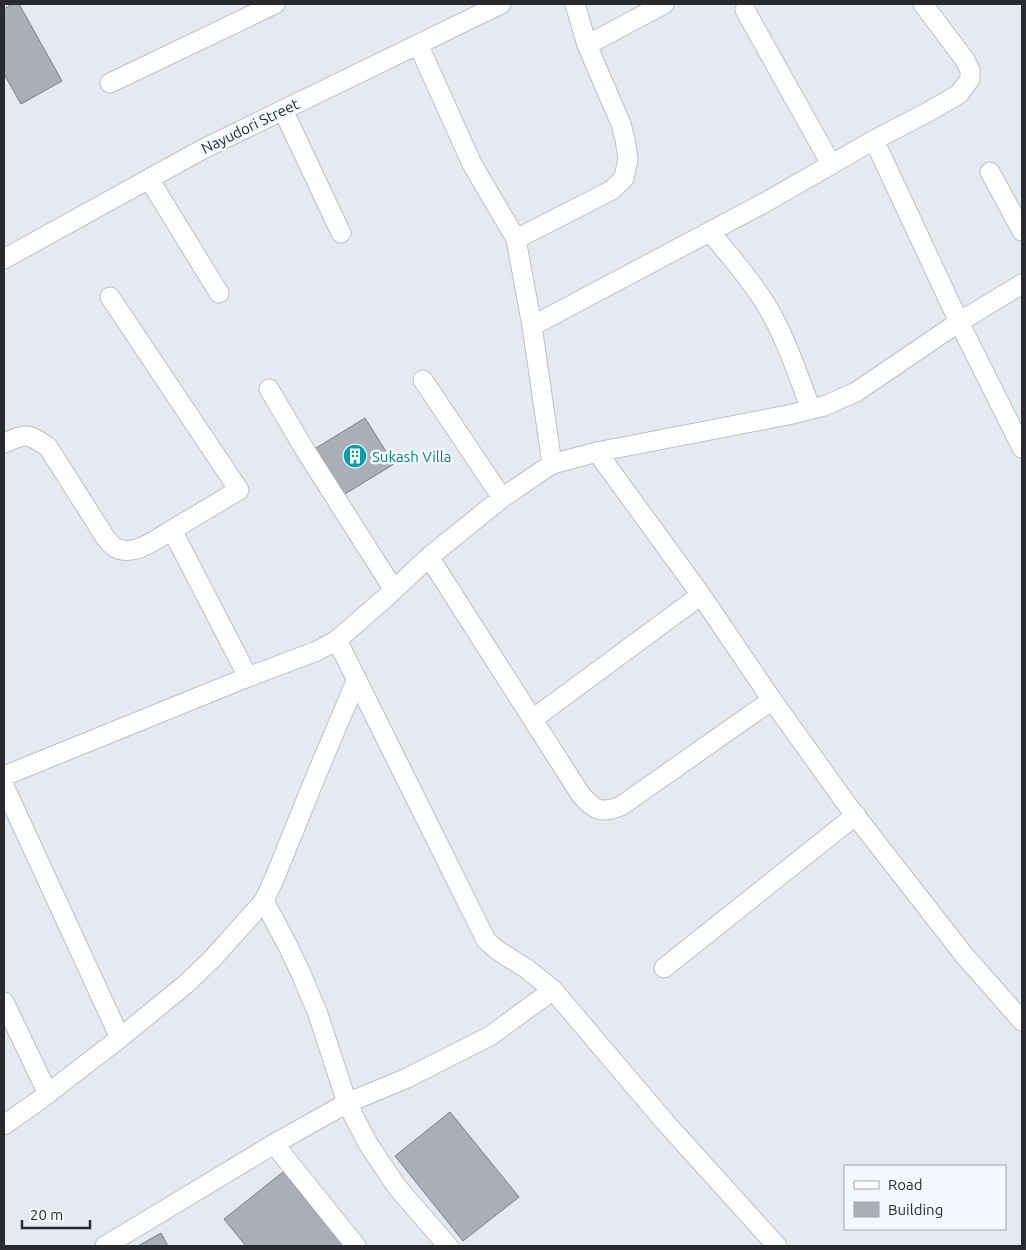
<svg xmlns="http://www.w3.org/2000/svg" width="1026" height="1250" font-family="Ubuntu,sans-serif">
  <style>
    .building { fill: #aaafb7; stroke: #7a7f86 }
    .lines { fill: none; stroke-linecap: round; stroke-linejoin: round }
    .street-casing { stroke: #babfc8; stroke-width: 21 }
    .street { stroke: #fff; stroke-width: 19 }
    .labels { text-anchor: middle; dominant-baseline: central; stroke-width: 5; stroke-linejoin: round; paint-order: stroke }
    .street-label { font-size: 15px; fill: #282a2e; stroke: #f3f7fe }
    .culture-label { font-size: 15px; fill: #0d838f; stroke: #f3f7fe; text-anchor: start }
  </style>
  <rect width="100%" height="100%" fill="#e5eaf2"/>
  <path class="building" d="M12,4H19L62,81L21,104L4,74V9Z
    M365,418L394,464L345,494L316,448Z
    M450,1112L519,1197L463,1241L395,1156Z
    M283,1172L343,1246H246L224,1219Z
    M161,1233L168,1246H138Z"/>
  <g class="lines">
    <g class="street-casing">
      <path id="street" d="M745,10L831,164
        M418,44L472,164L516,239
        M587,45L664,4
        M110,83L275,4
        M283,110L341,233
        M874,140L959,322L1022,284
        M990,172L1022,231
        M149,179L219,293
        M710,232C729,255 749,277 765,303C785,335 797,373 811,409
        M4,259L203,149L501,4
        M110,297L239,490L172,530
        M532,326L764,203L874,140L928,112L959,94L970,79V70L965,60L923,4
        M423,380L502,498
        M269,389L305,450L394,590
        M4,443C27,433 27,433 48,447L105,537C108,541 112,546 116,548C135,557 156,539 172,530L248,677
        M597,452L701,595L772,700L851,810L964,955L1022,1021
        M552,464L532,326L516,239L612,190L624,178L628,159L625,139L621,124L587,45L575,4
        M429,557L581,795C594,810 601,814 621,806L772,700
        M337,640L486,940L497,950L527,969L553,990L665,1122L777,1246
        M357,679L318,771L275,877L264,901L289,948L302,976L318,1014L347,1103L367,1142L397,1187L448,1246
        M533,719L701,595
        M4,776L248,677L317,651L337,640L383,600L429,557L502,498L552,464L597,452L788,415L824,406L856,392L959,322L1022,448
        M4,786L120,1038L38,1101L4,1125
        M664,968L856,815
        M4,1002L48,1094
        M120,1038L186,984L213,958L264,901
        M274,1144L356,1246
        M105,1246L274,1144L347,1103L405,1079L490,1036L553,990"/>
    </g>
    <use href="#street" class="street"/>
  </g>
  <defs>
    <g id="building-disc" transform="scale(1.25)"><circle r="9.5" fill="#0f9aa8" stroke="#f3f7fe"/><path d="M-4-6H4V6H1V3H-1V6H-4ZM-2.5-4.3h1.7v1.8h-1.7ZM.8-4.3h1.7v1.8H.8ZM-2.5-1h1.7V.8h-1.7ZM.8-1h1.7V.8H.8Z" fill="#fff"/></g>
  </defs>
  <g fill-rule="evenodd">
    <use href="#building-disc" x="355" y="456"/>
  </g>
  <g class="labels">
    <g class="street-label">
      <text transform="translate(250 126) rotate(-26)">Nayudori Street</text>
    </g>
    <g class="culture-label">
      <text x="372" y="456">Sukash Villa</text>
    </g>
  </g>
  <rect width="1026" height="1250" fill="none" stroke="#282a2e" stroke-width="10"/>
  <rect x="844" y="1165" width="162" height="65" fill="#f3f7fe" stroke="#a2a5ab"/>
  <rect x="854" y="1181" width="25" height="8" fill="#ffffff" stroke="#a2a5ab"/>
  <text x="888" y="1190" font-size="15" fill="#282a2e">Road</text>
  <rect x="854" y="1202" width="25" height="15" fill="#aaafb7" stroke="#a2a5ab"/>
  <text x="888" y="1215" font-size="15" fill="#282a2e">Building</text>
  <path d="M22 1220v8h68v-8" fill="none" stroke="#282a2e" stroke-width="2.5"/>
  <text x="30" y="1220" font-size="15" fill="#282a2e" stroke="#f3f7fe" stroke-width="4" paint-order="stroke">20 m</text>
</svg>
